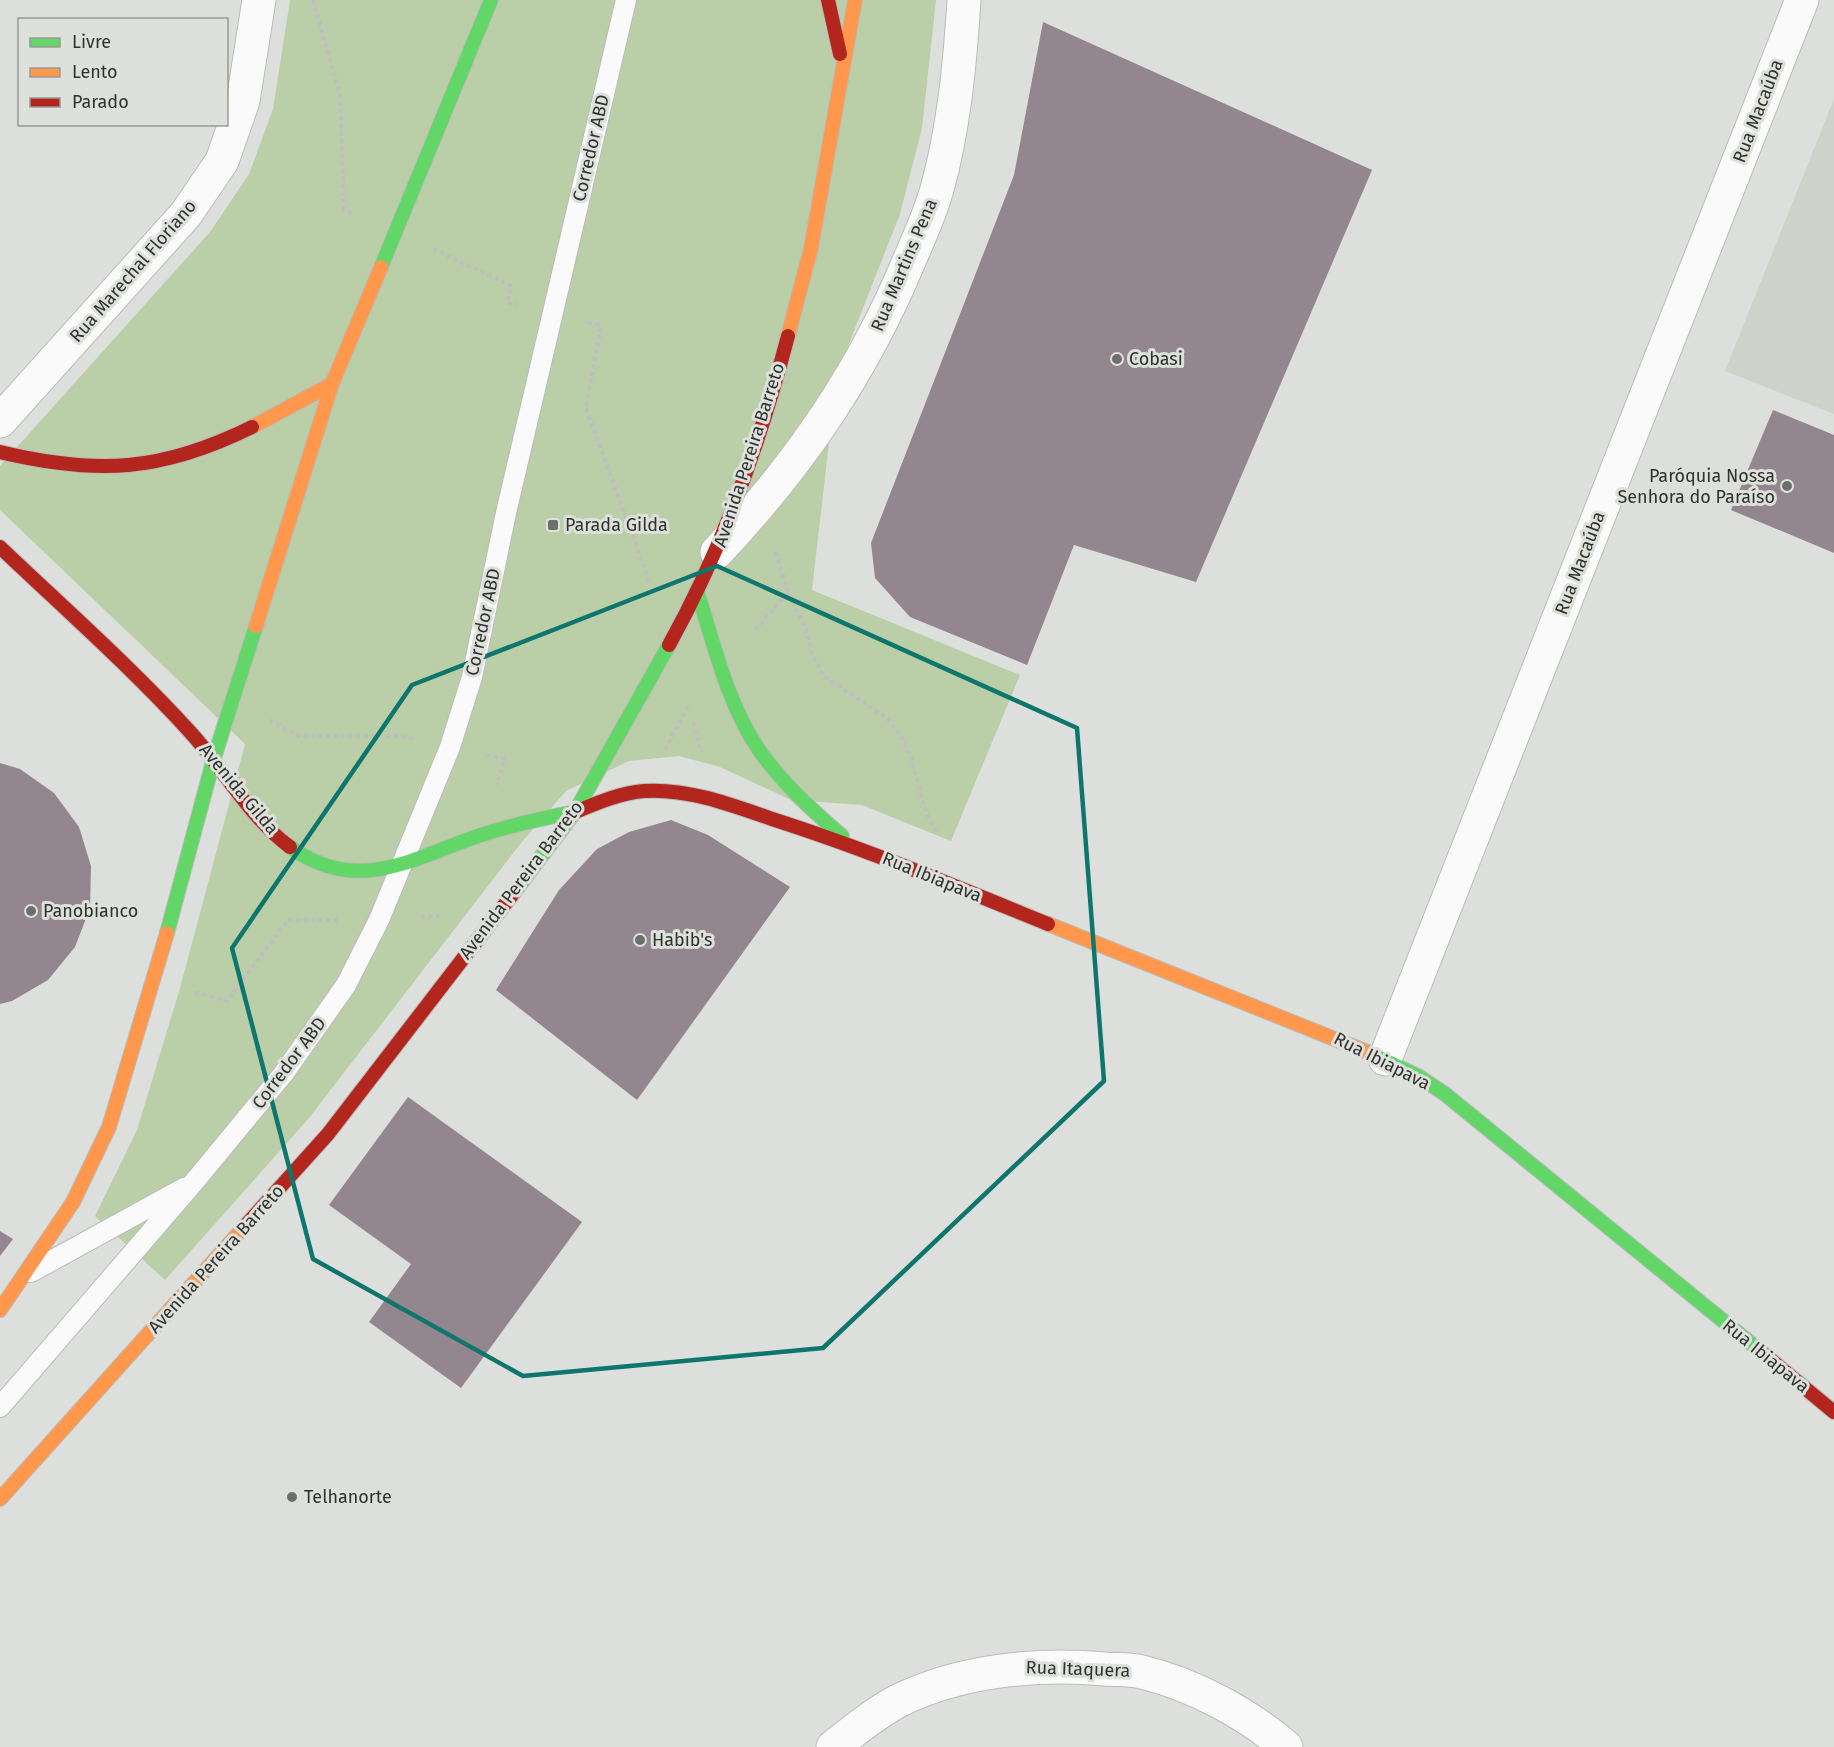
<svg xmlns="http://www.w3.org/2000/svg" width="1834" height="1747" font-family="'Fira Sans',sans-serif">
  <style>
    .built { fill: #ced2ca }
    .green { fill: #bacfa8 }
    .building { fill: #93868e }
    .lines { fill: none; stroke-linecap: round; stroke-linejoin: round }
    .lane-casing { stroke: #babcba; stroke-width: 22 }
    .street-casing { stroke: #babcba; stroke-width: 35 }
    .fast-casing { stroke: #babcba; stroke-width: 16 }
    .slow-casing { stroke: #babcba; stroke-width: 16 }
    .jam-casing { stroke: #babcba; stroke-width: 16 }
    .path { stroke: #bfbfbf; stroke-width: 4; stroke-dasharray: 4.5 3; stroke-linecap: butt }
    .lane { stroke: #fafafa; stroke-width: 20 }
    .street { stroke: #fafafa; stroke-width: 33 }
    .fast { stroke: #63d668; stroke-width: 14 }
    .slow { stroke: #ff974d; stroke-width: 14 }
    .jam { stroke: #b3261e; stroke-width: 14 }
    .marked { fill: none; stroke: #0f766e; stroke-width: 4.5; stroke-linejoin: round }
    .poi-dot { fill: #6d6f6c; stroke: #dde0db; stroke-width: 2 }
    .labels { text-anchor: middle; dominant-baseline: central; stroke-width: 6; stroke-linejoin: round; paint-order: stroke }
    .street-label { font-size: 18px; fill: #313230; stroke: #dde0db }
    .poi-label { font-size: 18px; fill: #313230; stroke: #dde0db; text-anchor: start }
  </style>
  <rect width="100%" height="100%" fill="#dddfdc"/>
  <path class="built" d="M1834,99V414L1725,371Z"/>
  <path class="green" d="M290,0H936L922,128L900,214L837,374L812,590L1020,675L951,841L862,805L791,800L720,767L679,756L629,761L566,791L521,843L309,1118L165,1280L95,1216L137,1130L180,988L245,744L0,510V466L210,232L249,174L273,109Z"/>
  <path class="building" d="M1043,22L1372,170L1196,582L1074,545L1027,665L910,617L875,578L871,543L1014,175Z
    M1773,410L1834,435V553L1731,510Z
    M0,763L20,769L54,793L79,827L91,866L90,908L75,947L48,980L12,1001L0,1004Z
    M671,820L708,835L790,887L637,1100L496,990L559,890L597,849L629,832Z
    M408,1097L582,1222L461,1388L369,1322L411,1264L329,1205Z
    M0,1231L13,1239L0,1256Z"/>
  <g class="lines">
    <g class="lane-casing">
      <path id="lane" d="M31,1272L184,1188
        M0,1407L194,1182L284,1073L346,985L379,920L450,747L472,677L506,513L626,0"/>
    </g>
    <g class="street-casing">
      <path id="street" d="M0,421L186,214L222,161L243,101L259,0
        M717,552C799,465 863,372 909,261C919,238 930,214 937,189C954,128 960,63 964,0
        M1385,1059L1802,0
        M833,1747C854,1731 876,1712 900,1700C962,1670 1038,1663 1105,1669C1117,1670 1130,1669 1142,1672C1192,1684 1247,1713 1286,1747"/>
    </g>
    <g class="fast-casing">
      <path id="fast" d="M381,267L491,0
        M697,591C714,644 727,703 759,750C782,783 812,810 842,836
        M290,847C359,896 412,858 481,835C512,825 543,818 575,812
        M512,895L575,812L669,645
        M167,933L214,758L256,626
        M1367,1052L1418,1076L1445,1094L1765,1355"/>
    </g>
    <g class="slow-casing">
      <path id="slow" d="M788,336L811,248L855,0
        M252,427L332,384
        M256,626L332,384L381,267
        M1048,924L1367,1052
        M0,1310L73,1202L109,1127L167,933
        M0,1499L246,1225"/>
    </g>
    <g class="jam-casing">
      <path id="jam" d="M828,0L840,54
        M0,452C97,475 161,472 252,427
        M0,547C64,608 131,667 191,733C224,769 249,817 290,847
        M669,645C723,548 760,443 788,336
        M575,812C597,803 620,793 644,791C687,788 732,805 772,819C866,849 957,887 1048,924
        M246,1225L328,1134L512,895
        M1765,1355L1834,1412"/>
    </g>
    <path class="path" d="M313,0L340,95L344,209L355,214
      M433,249L512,286L507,303L517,305
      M588,322L601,326L586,408L651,586
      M776,552L788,593L806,629L812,655L825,677L887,718L902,738L912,761L924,806L936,832
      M755,630L788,593
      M270,720L298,736H398L415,739
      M693,722L701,752
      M665,750L688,706
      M486,755L505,759L496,785
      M421,917L440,916
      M195,992L227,1001L288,920H338"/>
    <use href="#lane" class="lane"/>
    <use href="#street" class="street"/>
    <use href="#fast" class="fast"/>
    <use href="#slow" class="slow"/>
    <use href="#jam" class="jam"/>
  </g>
  <path class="marked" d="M717,566L1077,728L1104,1081L823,1348L523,1376L313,1259L232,948L412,685Z"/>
  <g class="poi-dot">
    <circle cx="1117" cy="359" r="6"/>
    <circle cx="1787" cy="486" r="6"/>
    <rect x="547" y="519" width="12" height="12" rx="3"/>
    <circle cx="31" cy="911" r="6"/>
    <circle cx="640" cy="940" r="6"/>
    <circle cx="292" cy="1497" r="6"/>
  </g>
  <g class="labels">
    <g class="street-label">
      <text transform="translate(1758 111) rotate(-69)">Rua Macaúba</text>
      <text transform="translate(591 148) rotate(-77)">Corredor ABD</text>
      <text transform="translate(904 265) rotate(-67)">Rua Martins Pena</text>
      <text transform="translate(133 271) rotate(-49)">Rua Marechal Floriano</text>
      <text transform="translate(749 455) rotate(-72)">Avenida Pereira Barreto</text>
      <text transform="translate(1580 563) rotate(-69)">Rua Macaúba</text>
      <text transform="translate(483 622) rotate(-78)">Corredor ABD</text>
      <text transform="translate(239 789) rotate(50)">Avenida Gilda</text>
      <text transform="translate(932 877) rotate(22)">Rua Ibiapava</text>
      <text transform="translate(521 880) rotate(-53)">Avenida Pereira Barreto</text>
      <text transform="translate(1382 1061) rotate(27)">Rua Ibiapava</text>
      <text transform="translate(289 1063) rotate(-53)">Corredor ABD</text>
      <text transform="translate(216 1259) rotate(-48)">Avenida Pereira Barreto</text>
      <text transform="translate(1766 1356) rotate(39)">Rua Ibiapava</text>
      <text transform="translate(1078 1669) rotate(2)">Rua Itaquera</text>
    </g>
    <g class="poi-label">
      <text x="1129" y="359">Cobasi</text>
      <text x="1775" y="476" text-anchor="end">Paróquia Nossa<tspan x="1775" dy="21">Senhora do Paraíso</tspan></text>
      <text x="565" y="525">Parada Gilda</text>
      <text x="43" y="911">Panobianco</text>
      <text x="652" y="940">Habib's</text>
      <text x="304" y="1497">Telhanorte</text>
    </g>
  </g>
  <rect x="18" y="18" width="210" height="108" fill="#dde0db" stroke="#989a97" stroke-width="1.5"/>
  <rect x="30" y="38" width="30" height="9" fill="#63d668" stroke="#989a97" stroke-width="1.5"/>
  <text x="72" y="48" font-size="18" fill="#313230">Livre</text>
  <rect x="30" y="68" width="30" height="9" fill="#ff974d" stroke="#989a97" stroke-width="1.5"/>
  <text x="72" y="78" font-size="18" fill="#313230">Lento</text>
  <rect x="30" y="98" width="30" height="9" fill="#b3261e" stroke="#989a97" stroke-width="1.5"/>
  <text x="72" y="108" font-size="18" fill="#313230">Parado</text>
</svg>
